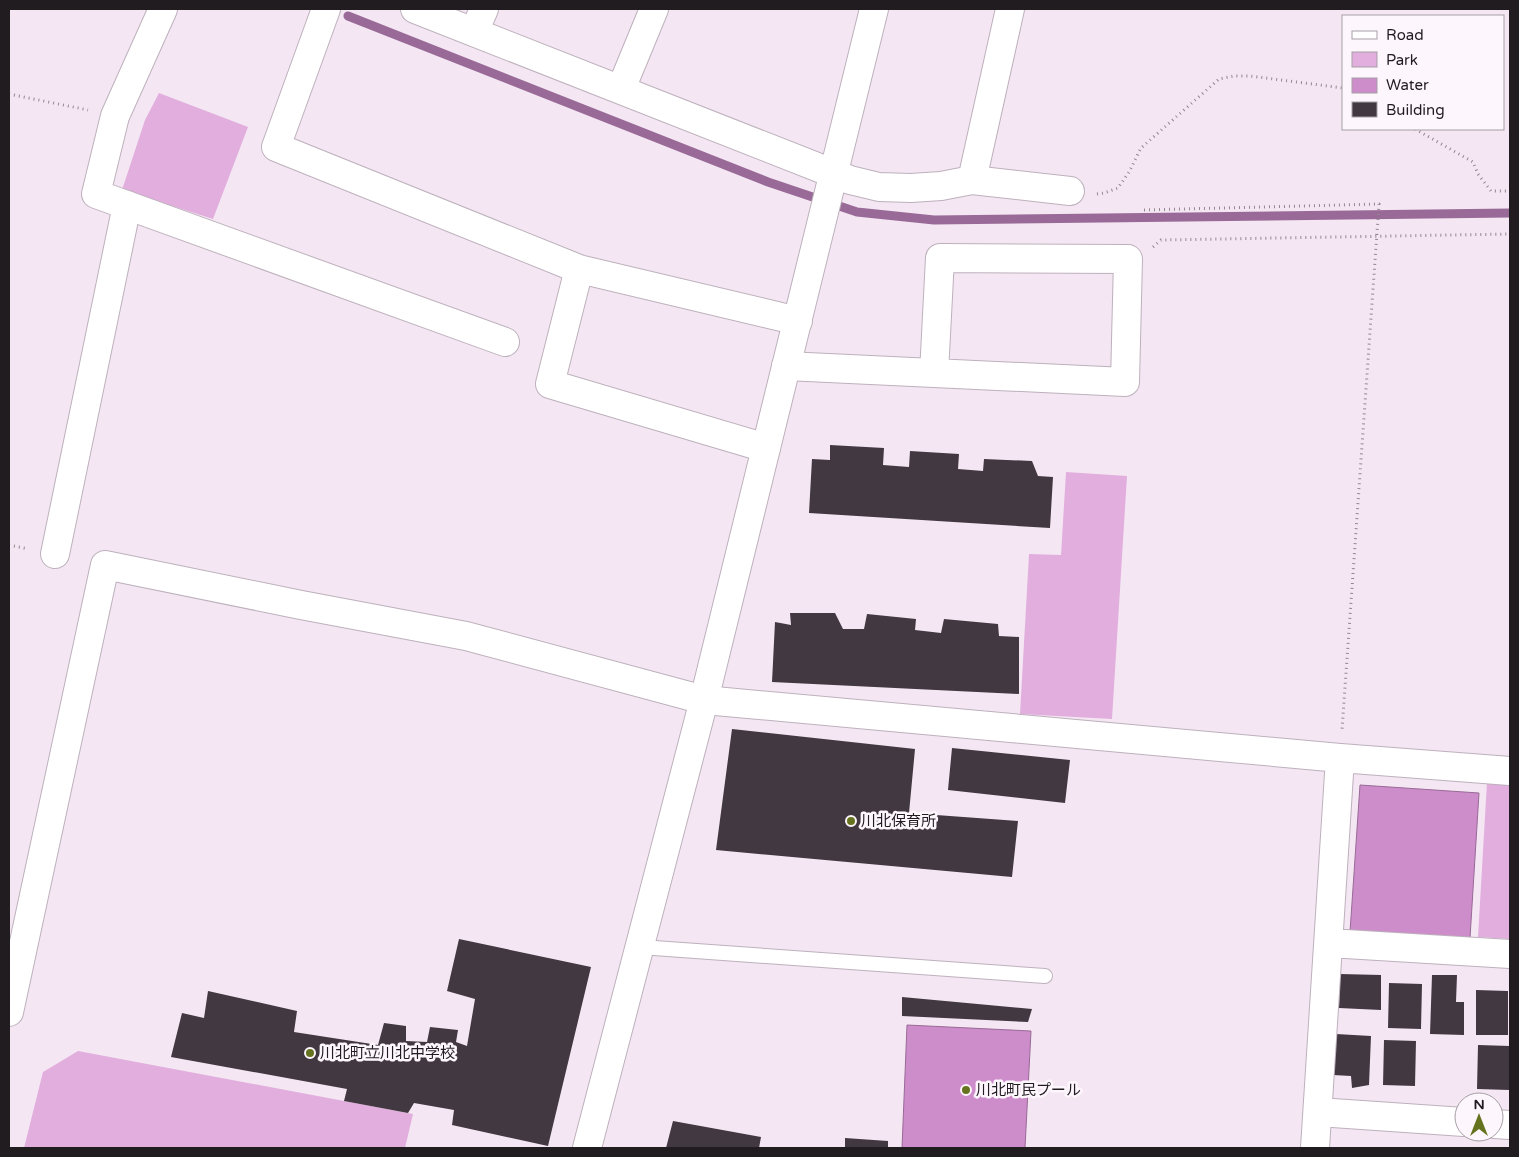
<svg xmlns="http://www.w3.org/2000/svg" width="1519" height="1157" font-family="'Varela Round','Noto Sans JP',sans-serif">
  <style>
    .green { fill: #e1aede }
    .water { fill: #cd8cca; stroke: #996a97 }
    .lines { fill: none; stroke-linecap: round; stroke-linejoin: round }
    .stream { stroke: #996a97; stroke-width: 9 }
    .building { fill: #423841 }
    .lane-casing { stroke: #bdb1bc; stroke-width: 16 }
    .street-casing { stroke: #bdb1bc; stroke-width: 30 }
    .secondary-casing { stroke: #bdb1bc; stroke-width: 30 }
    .path { stroke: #918891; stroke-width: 3; stroke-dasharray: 1 4; stroke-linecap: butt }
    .lane { stroke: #fff; stroke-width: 14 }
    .street { stroke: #fff; stroke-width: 28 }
    .secondary { stroke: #fff; stroke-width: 28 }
    .poi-dot { fill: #65721e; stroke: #fef6fd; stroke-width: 2 }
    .labels { text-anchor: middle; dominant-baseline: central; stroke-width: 5; stroke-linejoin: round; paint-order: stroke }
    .poi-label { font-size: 15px; fill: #201c20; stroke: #fef6fd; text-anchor: start }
  </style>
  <rect width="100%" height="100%" fill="#f4e7f3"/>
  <path class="green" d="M159,93L248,127L213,219L122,190L145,120Z
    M1066,472L1127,476L1112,719L1020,714L1029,554L1061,555Z
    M1487,782H1510V939L1478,937Z
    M78,1051L413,1114L405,1148H24L43,1072Z"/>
  <path class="water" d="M1360,785L1479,793L1470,938L1350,932Z
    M907,1025L1031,1031L1025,1148H902Z"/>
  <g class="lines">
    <path class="stream" d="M348,16L768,182L857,212L934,220L1510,213"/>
  </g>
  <path class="building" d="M830,445L884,448L883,465L909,467L910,451L959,454L958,469L983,471L984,459L1032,461L1038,476L1053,477L1050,528L809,513L812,459L830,460Z
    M790,613H835L843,629H864L867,614L916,619L915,630L941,633L944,619L998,624L999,636L1019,637V694L772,682L775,622L791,625Z
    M732,729L915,749L909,813L1018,821L1012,877L716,850Z
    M952,748L1070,760L1065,803L948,790Z
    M459,939L591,967L548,1146L452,1125L454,1110L414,1103L408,1113L344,1101L347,1089L171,1057L182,1013L204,1018L208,991L297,1011L294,1032L378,1045L384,1023L406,1026V1041L427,1042L430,1027L458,1030L456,1042L467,1046L475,999L447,991Z
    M1340,974L1381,975V1010L1339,1008Z
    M1432,975H1457L1456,1002H1464V1035L1430,1034Z
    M1389,983L1422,984L1421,1029L1388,1028Z
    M1476,990L1508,991V1035H1476Z
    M902,997L1032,1009L1028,1022L902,1016Z
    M1336,1034L1371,1036L1369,1085L1352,1088L1351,1076L1333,1075Z
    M1384,1040L1416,1041L1415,1086L1383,1085Z
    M1478,1045L1510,1046L1509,1090L1477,1089Z
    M673,1121L761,1137L759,1148H666Z
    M845,1138L888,1141V1148H845Z"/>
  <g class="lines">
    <g class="lane-casing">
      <path id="lane" d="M640,947L1045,976"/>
    </g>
    <g class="street-casing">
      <path id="street" d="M163,9L115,116L96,194L505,342
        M326,9L276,147L579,269L798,321
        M415,9L850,180L879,187L911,188L941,186L972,180L1070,191
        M474,32L484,9
        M621,89L654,9
        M972,180L1010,9
        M579,269L550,384L766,448
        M786,366L1125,382L1128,259L940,258L934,373
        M55,554L127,205
        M1329,943L1510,954
        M9,1012L105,565L301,605L466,636L704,700L1340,758L1510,771
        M1318,1112L1464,1122
        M1494,1124L1510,1125
        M1315,1148L1340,758"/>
    </g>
    <g class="secondary-casing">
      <path id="secondary" d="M587,1148L704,700L874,9"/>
    </g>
    <path class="path" d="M9,94L88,110
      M1415,129L1473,162L1478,174L1491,191H1510
      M1097,194L1104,193L1118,188L1129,172L1141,148L1219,79L1234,76H1250L1343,88
      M1144,210L1379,204L1342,730
      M1153,247L1161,240L1510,234
      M9,545L28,549"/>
    <use href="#lane" class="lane"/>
    <use href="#street" class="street"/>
    <use href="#secondary" class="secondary"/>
  </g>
  <g class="poi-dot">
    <circle cx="851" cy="821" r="5"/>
    <circle cx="310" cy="1053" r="5"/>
    <circle cx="966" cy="1090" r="5"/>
  </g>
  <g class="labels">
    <g class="poi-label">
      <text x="861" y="821">川北保育所</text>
      <text x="320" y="1053">川北町立川北中学校</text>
      <text x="976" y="1090">川北町民プール</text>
    </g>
  </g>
  <rect width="1519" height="1157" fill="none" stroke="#201c20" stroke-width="20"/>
  <rect x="1342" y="15" width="162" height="115" fill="#fef6fd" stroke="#a59fa5"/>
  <rect x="1352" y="31" width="25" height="8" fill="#ffffff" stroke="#a59fa5"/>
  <text x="1386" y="40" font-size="15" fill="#201c20">Road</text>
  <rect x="1352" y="52" width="25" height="15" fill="#e1aede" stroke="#a59fa5"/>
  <text x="1386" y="65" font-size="15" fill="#201c20">Park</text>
  <rect x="1352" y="78" width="25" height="15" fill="#cd8cca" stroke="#a59fa5"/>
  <text x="1386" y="90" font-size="15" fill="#201c20">Water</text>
  <rect x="1352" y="102" width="25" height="15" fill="#423841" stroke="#a59fa5"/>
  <text x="1386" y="115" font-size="15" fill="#201c20">Building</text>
  <g transform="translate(1479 1117)"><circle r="24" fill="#fef6fd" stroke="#a59fa5"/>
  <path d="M0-4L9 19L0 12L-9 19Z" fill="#65721e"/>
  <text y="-8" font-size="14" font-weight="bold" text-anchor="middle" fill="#201c20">N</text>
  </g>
</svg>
